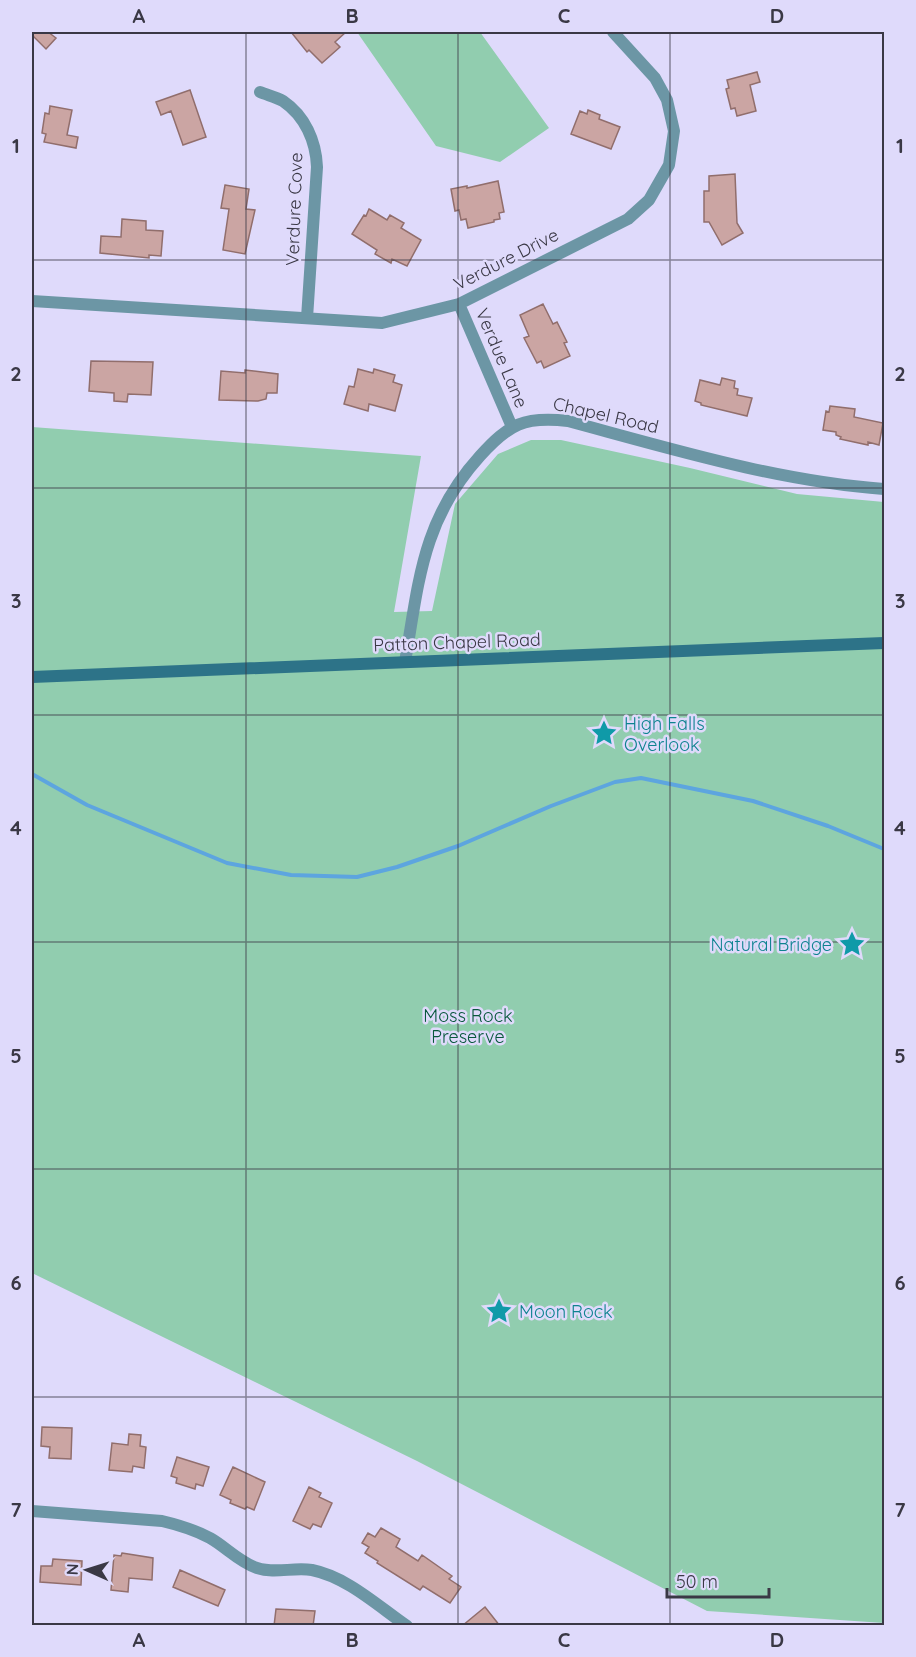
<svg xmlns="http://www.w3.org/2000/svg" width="916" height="1657" font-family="Quicksand,sans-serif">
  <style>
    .green { fill: #91cdaf }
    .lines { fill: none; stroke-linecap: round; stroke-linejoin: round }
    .stream { stroke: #5da5df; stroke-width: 4 }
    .building { fill: #cba5a3; stroke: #916e6c; stroke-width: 1.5 }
    .street { stroke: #6c96a5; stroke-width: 12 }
    .secondary { stroke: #2d7388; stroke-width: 12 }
    .grid { fill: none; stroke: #3a3845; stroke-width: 1.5; stroke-opacity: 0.55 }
    .labels { text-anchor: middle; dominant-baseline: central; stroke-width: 5; stroke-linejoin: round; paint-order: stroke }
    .street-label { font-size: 18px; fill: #3a3845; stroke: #dfdafb }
    .culture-label { font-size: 18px; fill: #0d838f; stroke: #dfdafb; text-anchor: start }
    .park-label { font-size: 18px; fill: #08583c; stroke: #dfdafb }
    .neatline { fill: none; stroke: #3a3845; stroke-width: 2 }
    .grid-label { font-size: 20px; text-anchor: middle; font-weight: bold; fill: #3a3845 }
  </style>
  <rect width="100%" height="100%" fill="#dfdafb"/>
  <path class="green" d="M357,32H480L549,128L500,162L436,146Z
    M32,427L421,456L394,612L432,611L455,504L498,454L531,440H561L690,468L797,494L884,502V1623L707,1611L417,1461L32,1273Z"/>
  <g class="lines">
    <path class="stream" d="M32,774L87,805L227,863L291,875L357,877L397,867L458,846L551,806L615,782L641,778L753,801L828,826L884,849"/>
  </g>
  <path class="building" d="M32,32H48L56,38L46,49L32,35Z
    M291,32H346L335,42L340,47L322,63L309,50L307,52Z
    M757,72L760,82L750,85L756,111L737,116L735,108L731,109L726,89L729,88L727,80Z
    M190,90L206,137L183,145L171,111L161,115L156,102Z
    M50,106L72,110L67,135L78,137L76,148L44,142L46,134L42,133L45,113L49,114Z
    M588,110L600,115L599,119L620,127L611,149L571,134L580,111L587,114Z
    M735,174L737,223L743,233L722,245L709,222H704V191H709V176Z
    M498,181L504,212L499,213L500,219L494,220V222L468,228L466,219L461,220L459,210L455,211L451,189L467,186V188Z
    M225,185L249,189L246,209L255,210L245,254L223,250L229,209L221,208Z
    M369,209L387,220L390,215L404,223L401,228L421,240L407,266L392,259L391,263L375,254L377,250L352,234L364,215L366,216Z
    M122,219L146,221V230L163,231L161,256L149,255V258L100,253L101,236L121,237Z
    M543,304L553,324L557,322L567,342L564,343L570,356L544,368L541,361L537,363L524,338L529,336L520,315Z
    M91,361L153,362L151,395L128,394L127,402L114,401V393L89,391Z
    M358,369L373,373L374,369L395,375L393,382L402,385L395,411L369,404L368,411L344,404L349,386L354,387Z
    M245,370L278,374L277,393H267L266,399L258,401L219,400L221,371L245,373Z
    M722,378L735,381L734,388L738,389L737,395L752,398L747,416L701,405V403L695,401L700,380L720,385Z
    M830,406L855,409L854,417L883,423L879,445L868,442V445L840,439L841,437L836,435V432L823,430L826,411L829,412Z
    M42,1427L72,1428L71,1459L49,1458L50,1447L41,1446Z
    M129,1434L141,1435L140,1446L146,1447L144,1468L133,1466L132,1472L109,1470L112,1443L128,1445Z
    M177,1457L209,1467L203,1486L196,1484L195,1489L176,1483L177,1478L171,1476Z
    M233,1467L265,1482L254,1510L247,1507L245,1509L230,1503L231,1500L220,1495Z
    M309,1487L321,1493L319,1497L332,1503L321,1527L313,1524L310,1529L293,1521Z
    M381,1528L400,1539L396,1547L418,1561L422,1555L452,1576L449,1579L461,1587L450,1603L423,1586L420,1590L377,1563L378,1561L365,1553L369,1547L362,1543L368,1533L375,1537Z
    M122,1553L153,1558L152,1580L129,1578L128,1592L111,1590L114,1555L121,1556Z
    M53,1559L82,1561L81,1585L40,1582L41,1566H52Z
    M180,1570L225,1590L218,1606L173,1587Z
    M485,1607L500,1626H462Z
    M276,1609L315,1611L313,1626H274Z"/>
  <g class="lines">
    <path class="street" d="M260,92C267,95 276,97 283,101C305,116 316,141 317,167L307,318
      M32,301L382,323L459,304L628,219L649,200L669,165L674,131L667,100L655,78L613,32
      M459,304L512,427
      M405,662C419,581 422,520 480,456C509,424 524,416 568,421C672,449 777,481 884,489
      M32,1511L162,1521C179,1525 195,1530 210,1538C226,1547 239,1562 257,1568C275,1574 293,1567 312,1570C347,1577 378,1606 407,1626"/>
    <path class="secondary" d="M32,677L884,643"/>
  </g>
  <path class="grid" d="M246,32V1626M458,32V1626M670,32V1626M32,260H884M32,488H884M32,715H884M32,942H884M32,1169H884M32,1397H884"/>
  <defs>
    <g id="sight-bare" transform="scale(2.07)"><path d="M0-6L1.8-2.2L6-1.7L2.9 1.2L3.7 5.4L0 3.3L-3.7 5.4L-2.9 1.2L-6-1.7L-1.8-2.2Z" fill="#0f9aa8" stroke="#dfdafb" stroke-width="2.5" paint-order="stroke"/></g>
  </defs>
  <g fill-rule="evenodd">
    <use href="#sight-bare" x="604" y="733"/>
    <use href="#sight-bare" x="852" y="944"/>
    <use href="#sight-bare" x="499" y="1311"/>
  </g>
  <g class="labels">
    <g class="street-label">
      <text transform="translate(294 209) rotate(-88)">Verdure Cove</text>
      <text transform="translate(506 259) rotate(-27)">Verdure Drive</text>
      <text transform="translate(502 358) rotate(67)">Verdue Lane</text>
      <text transform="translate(606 415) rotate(13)">Chapel Road</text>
      <text transform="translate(457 642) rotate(-2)">Patton Chapel Road</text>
    </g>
    <g class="culture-label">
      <text x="624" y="723">High Falls<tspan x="624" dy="21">Overlook</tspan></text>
      <text x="832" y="944" text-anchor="end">Natural Bridge</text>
      <text x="519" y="1311">Moon Rock</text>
    </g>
    <g class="park-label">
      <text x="468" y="1015">Moss Rock<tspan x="468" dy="21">Preserve</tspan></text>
    </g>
  </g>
  <rect width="916" height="1657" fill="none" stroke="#dfdafb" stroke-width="66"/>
  <g transform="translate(87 1570) rotate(273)" stroke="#dfdafb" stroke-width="4.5" paint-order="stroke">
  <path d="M0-4.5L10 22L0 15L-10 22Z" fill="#3a3845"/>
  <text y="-9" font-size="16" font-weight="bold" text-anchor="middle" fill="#3a3845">N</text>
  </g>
  <path d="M667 1588v9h102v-9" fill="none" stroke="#3a3845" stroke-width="3"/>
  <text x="676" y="1588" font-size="18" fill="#3a3845" stroke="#dfdafb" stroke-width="4.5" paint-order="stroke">50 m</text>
  <rect x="33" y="33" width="850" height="1591" class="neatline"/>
  <g class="grid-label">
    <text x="139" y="23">A</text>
    <text x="352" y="23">B</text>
    <text x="564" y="23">C</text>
    <text x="777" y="23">D</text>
    <text x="16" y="153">1</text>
    <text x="900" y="153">1</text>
    <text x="16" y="381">2</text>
    <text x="900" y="381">2</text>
    <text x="16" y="608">3</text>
    <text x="900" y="608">3</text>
    <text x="16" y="835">4</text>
    <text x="900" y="835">4</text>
    <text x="16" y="1063">5</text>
    <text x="900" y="1063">5</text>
    <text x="16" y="1290">6</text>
    <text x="900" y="1290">6</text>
    <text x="16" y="1517">7</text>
    <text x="900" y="1517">7</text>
    <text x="139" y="1647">A</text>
    <text x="352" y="1647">B</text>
    <text x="564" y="1647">C</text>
    <text x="777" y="1647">D</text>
  </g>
</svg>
